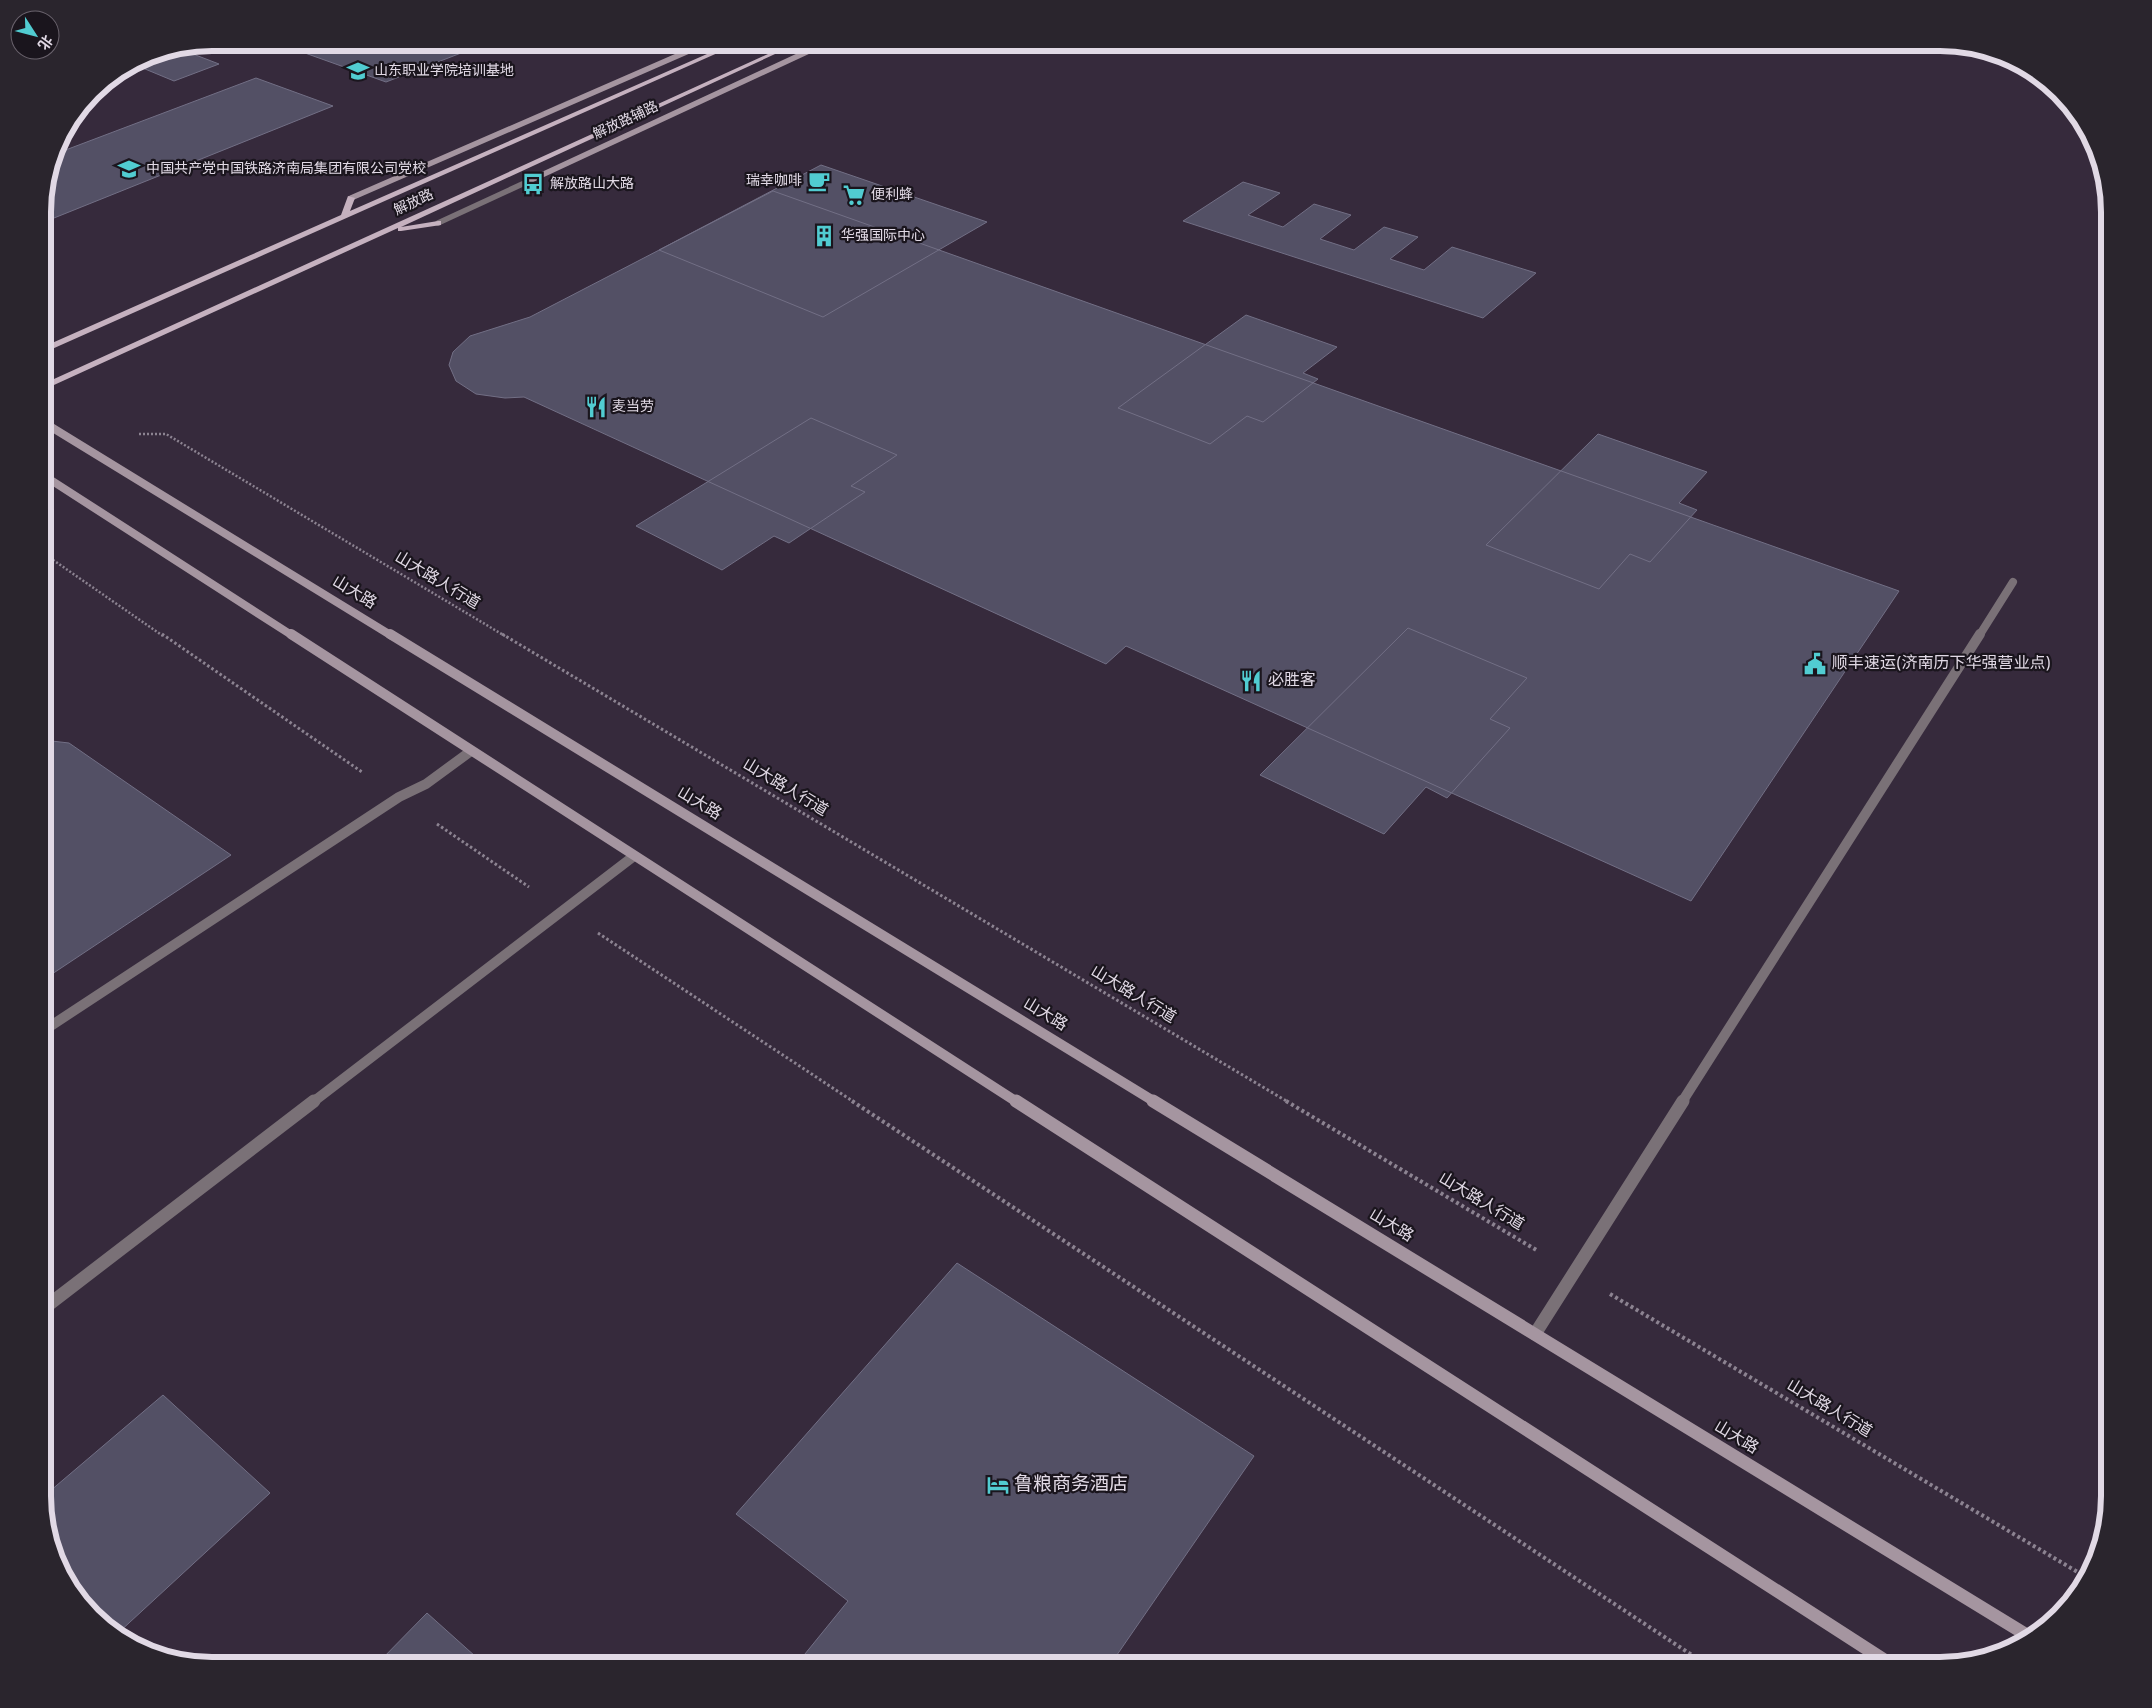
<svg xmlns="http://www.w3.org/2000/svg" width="2152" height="1708" font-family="Overpass,'Noto Sans SC',sans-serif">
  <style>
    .building { fill: #535065; stroke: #726f85 }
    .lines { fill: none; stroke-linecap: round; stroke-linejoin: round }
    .path-far2 { stroke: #8c8391; stroke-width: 2.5; stroke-dasharray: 2 2; stroke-linecap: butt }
    .path-far1 { stroke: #8c8391; stroke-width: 3; stroke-dasharray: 2.5 2.5; stroke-linecap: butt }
    .path { stroke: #8c8391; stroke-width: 4; stroke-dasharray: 3 3; stroke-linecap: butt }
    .lane-far3 { stroke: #7a7177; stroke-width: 5.5 }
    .lane-far2 { stroke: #7a7177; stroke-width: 8 }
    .lane-far1 { stroke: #7a7177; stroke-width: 10 }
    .lane { stroke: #7a7177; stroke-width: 13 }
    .street-far1 { stroke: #7a7177; stroke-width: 10 }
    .street { stroke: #7a7177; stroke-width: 13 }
    .secondary-far3 { stroke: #a595a0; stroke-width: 5.5 }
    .secondary-far2 { stroke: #a595a0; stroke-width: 8 }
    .secondary-far1 { stroke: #a595a0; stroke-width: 10 }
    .secondary { stroke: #a595a0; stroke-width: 13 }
    .primary { fill: #c5b1bf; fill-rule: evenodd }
    .labels { text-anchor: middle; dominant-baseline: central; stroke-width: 4.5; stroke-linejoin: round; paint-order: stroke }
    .far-poi-label { font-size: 14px; fill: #e1d9e5; stroke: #1a151d; text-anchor: start }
    .far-street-label { font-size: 14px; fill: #e1d9e5; stroke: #1a151d }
    .street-label { font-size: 16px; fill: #e1d9e5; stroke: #1a151d }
    .poi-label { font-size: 16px; fill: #e1d9e5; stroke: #1a151d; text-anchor: start }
    .near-poi-label { font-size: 19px; fill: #e1d9e5; stroke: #1a151d; text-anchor: start }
    .rim { fill: none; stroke: #e1d9e5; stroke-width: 6 }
  </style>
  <rect width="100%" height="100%" fill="#362a3c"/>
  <path class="building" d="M277,43H487L386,82Z
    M180,49L219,64L174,81L133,64L147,55Z
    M256,78L333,106L54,218L43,220V200L55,154Z
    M821,165L987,222L823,317L659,250Z
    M1243,182L1280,193L1248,215L1283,227L1314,204L1351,215L1320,239L1354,250L1384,227L1418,237L1390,259L1424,270L1452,247L1536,273L1483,318L1183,221Z
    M773,191L1899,591L1691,901L1126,646L1106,664L524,397L505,398L476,394L456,381L449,365L453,352L470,336L530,317Z
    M1246,315L1337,347L1303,373L1318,379L1263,422L1247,416L1210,444L1118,408Z
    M811,418L897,455L851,486L865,492L789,543L774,536L722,570L636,526Z
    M1598,434L1707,472L1679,503L1697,510L1650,562L1630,554L1599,589L1486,545Z
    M1408,628L1527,678L1490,719L1510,728L1447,798L1426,787L1384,834L1260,775Z
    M43,740L69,743L231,855L43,980Z
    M957,1263L1254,1456L1110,1665H796L848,1601L736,1514Z
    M163,1395L270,1493L117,1634L100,1624L60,1571L43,1507V1497Z
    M427,1613L485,1665H376Z"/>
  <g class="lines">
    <path class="path-far2" d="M139,434H166L505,636
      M43,553L163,636"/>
    <path class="path-far1" d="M162,634L362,772
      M502,634L1288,1102
      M437,824L529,887
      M598,933L854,1102"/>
    <path class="path" d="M852,1101L1707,1665
      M1286,1101L1538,1251
      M1610,1294L2086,1577"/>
    <path class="lane-far3" d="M438,223L531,180"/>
    <path class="lane-far2" d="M1979,636L2013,582"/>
    <path class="lane-far1" d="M1682,1102L1980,634"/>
    <path class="lane" d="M1535,1334L1683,1101"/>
    <path class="street-far1" d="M43,1031L399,797L426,784L471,751
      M313,1102L634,856"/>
    <path class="street" d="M43,1309L314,1101"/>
    <path class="secondary-far3" d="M531,180L826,43
      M351,198L707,43"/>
    <path class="secondary-far2" d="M43,422L392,636
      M43,475L293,636"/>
    <path class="secondary-far1" d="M291,634L1017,1102
      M390,634L1155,1102"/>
    <path class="secondary" d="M1016,1101L1892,1665
      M1153,1101L2030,1637"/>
    <path class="primary" d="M732,43H740L43,353V347L341,215L348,196L355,198L350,211Z
      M792,43H799L401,227L438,221H441V225L401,231H398V228L43,390V384Z"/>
  </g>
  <defs>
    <g id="university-bare" transform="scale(1.725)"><path d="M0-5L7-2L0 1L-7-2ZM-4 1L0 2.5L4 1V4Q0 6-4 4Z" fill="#51ccd1" stroke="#1a151d" stroke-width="2.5" paint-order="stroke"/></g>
    <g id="school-bare" transform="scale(1.725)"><path d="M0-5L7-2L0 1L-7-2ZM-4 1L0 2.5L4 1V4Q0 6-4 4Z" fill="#51ccd1" stroke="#1a151d" stroke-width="2.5" paint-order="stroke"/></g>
    <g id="cafe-bare" transform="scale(1.725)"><path d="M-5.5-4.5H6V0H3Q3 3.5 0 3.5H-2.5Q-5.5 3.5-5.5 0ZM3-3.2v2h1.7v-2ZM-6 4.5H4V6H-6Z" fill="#51ccd1" stroke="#1a151d" stroke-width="2.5" paint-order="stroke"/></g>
    <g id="bus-bare" transform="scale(1.725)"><path d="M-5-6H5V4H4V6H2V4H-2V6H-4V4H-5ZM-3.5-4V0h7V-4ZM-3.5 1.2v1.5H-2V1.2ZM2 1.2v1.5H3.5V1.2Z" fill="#51ccd1" stroke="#1a151d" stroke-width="2.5" paint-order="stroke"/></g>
    <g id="supermarket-bare" transform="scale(1.725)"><path d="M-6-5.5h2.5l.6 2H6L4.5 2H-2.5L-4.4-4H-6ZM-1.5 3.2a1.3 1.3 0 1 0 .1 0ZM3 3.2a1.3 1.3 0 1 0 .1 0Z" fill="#51ccd1" stroke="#1a151d" stroke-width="2.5" paint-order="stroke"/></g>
    <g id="building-bare" transform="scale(1.725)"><path d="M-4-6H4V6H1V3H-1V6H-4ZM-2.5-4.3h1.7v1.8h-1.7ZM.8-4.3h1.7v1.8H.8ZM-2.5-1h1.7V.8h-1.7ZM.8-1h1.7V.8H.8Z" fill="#51ccd1" stroke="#1a151d" stroke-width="2.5" paint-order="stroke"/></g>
    <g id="restaurant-bare" transform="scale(1.725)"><path d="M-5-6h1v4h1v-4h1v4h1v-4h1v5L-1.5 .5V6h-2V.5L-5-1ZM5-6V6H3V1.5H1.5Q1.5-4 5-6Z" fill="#51ccd1" stroke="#1a151d" stroke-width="2.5" paint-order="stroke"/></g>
    <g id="civic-bare" transform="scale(1.725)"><path d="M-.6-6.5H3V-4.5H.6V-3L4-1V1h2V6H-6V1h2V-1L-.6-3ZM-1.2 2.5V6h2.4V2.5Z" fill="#51ccd1" stroke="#1a151d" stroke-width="2.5" paint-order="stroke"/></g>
    <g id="hotel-bare" transform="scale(1.725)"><path d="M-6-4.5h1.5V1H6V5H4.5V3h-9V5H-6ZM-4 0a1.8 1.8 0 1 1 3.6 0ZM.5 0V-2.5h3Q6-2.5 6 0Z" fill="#51ccd1" stroke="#1a151d" stroke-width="2.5" paint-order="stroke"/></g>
  </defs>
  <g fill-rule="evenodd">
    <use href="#university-bare" x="358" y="71"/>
    <use href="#school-bare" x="129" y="169"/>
    <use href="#cafe-bare" x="819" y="181"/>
    <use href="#bus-bare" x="533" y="184"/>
    <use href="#supermarket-bare" x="854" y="195"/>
    <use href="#building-bare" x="824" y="236"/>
    <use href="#restaurant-bare" x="596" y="407"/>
    <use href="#civic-bare" x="1815" y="664"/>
    <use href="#restaurant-bare" x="1251" y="681"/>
    <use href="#hotel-bare" x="998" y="1485"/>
  </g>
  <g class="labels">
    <g class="far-poi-label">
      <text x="374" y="71">山东职业学院培训基地</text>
      <text x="146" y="169">中国共产党中国铁路济南局集团有限公司党校</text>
      <text x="802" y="181" text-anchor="end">瑞幸咖啡</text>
      <text x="550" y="184">解放路山大路</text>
      <text x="871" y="195">便利蜂</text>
      <text x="841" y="236">华强国际中心</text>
      <text x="612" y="407">麦当劳</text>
    </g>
    <g class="far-street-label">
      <text transform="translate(626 121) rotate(-25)">解放路辅路</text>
      <text transform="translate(414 203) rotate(-25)">解放路</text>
    </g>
    <g class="street-label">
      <text transform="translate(437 581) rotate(31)">山大路人行道</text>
      <text transform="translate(354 593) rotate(31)">山大路</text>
      <text transform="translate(785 788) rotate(31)">山大路人行道</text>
      <text transform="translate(699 804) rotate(31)">山大路</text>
      <text transform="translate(1133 995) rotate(31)">山大路人行道</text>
      <text transform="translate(1045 1015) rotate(31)">山大路</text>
      <text transform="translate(1481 1202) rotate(31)">山大路人行道</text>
      <text transform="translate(1391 1226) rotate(31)">山大路</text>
      <text transform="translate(1829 1409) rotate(31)">山大路人行道</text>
      <text transform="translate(1736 1438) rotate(31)">山大路</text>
    </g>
    <g class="poi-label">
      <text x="1832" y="664">顺丰速运(济南历下华强营业点)</text>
      <text x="1268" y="681">必胜客</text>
    </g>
    <g class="near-poi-label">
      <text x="1014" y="1485">鲁粮商务酒店</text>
    </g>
  </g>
  <path d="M0 0H2152V1708H0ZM212 51H1940A161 161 0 0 1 2101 212V1496A161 161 0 0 1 1940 1657H212A161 161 0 0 1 51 1496V212A161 161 0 0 1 212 51Z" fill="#2a252d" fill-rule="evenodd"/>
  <path class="rim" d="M212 51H1940A161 161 0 0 1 2101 212V1496A161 161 0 0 1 1940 1657H212A161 161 0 0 1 51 1496V212A161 161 0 0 1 212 51Z"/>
  <g transform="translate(35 35) rotate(126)"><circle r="24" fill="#1a151d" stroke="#6a636d"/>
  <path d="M0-4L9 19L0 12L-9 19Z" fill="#51ccd1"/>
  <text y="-8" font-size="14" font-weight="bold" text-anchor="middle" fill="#e1d9e5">北</text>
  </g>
</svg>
